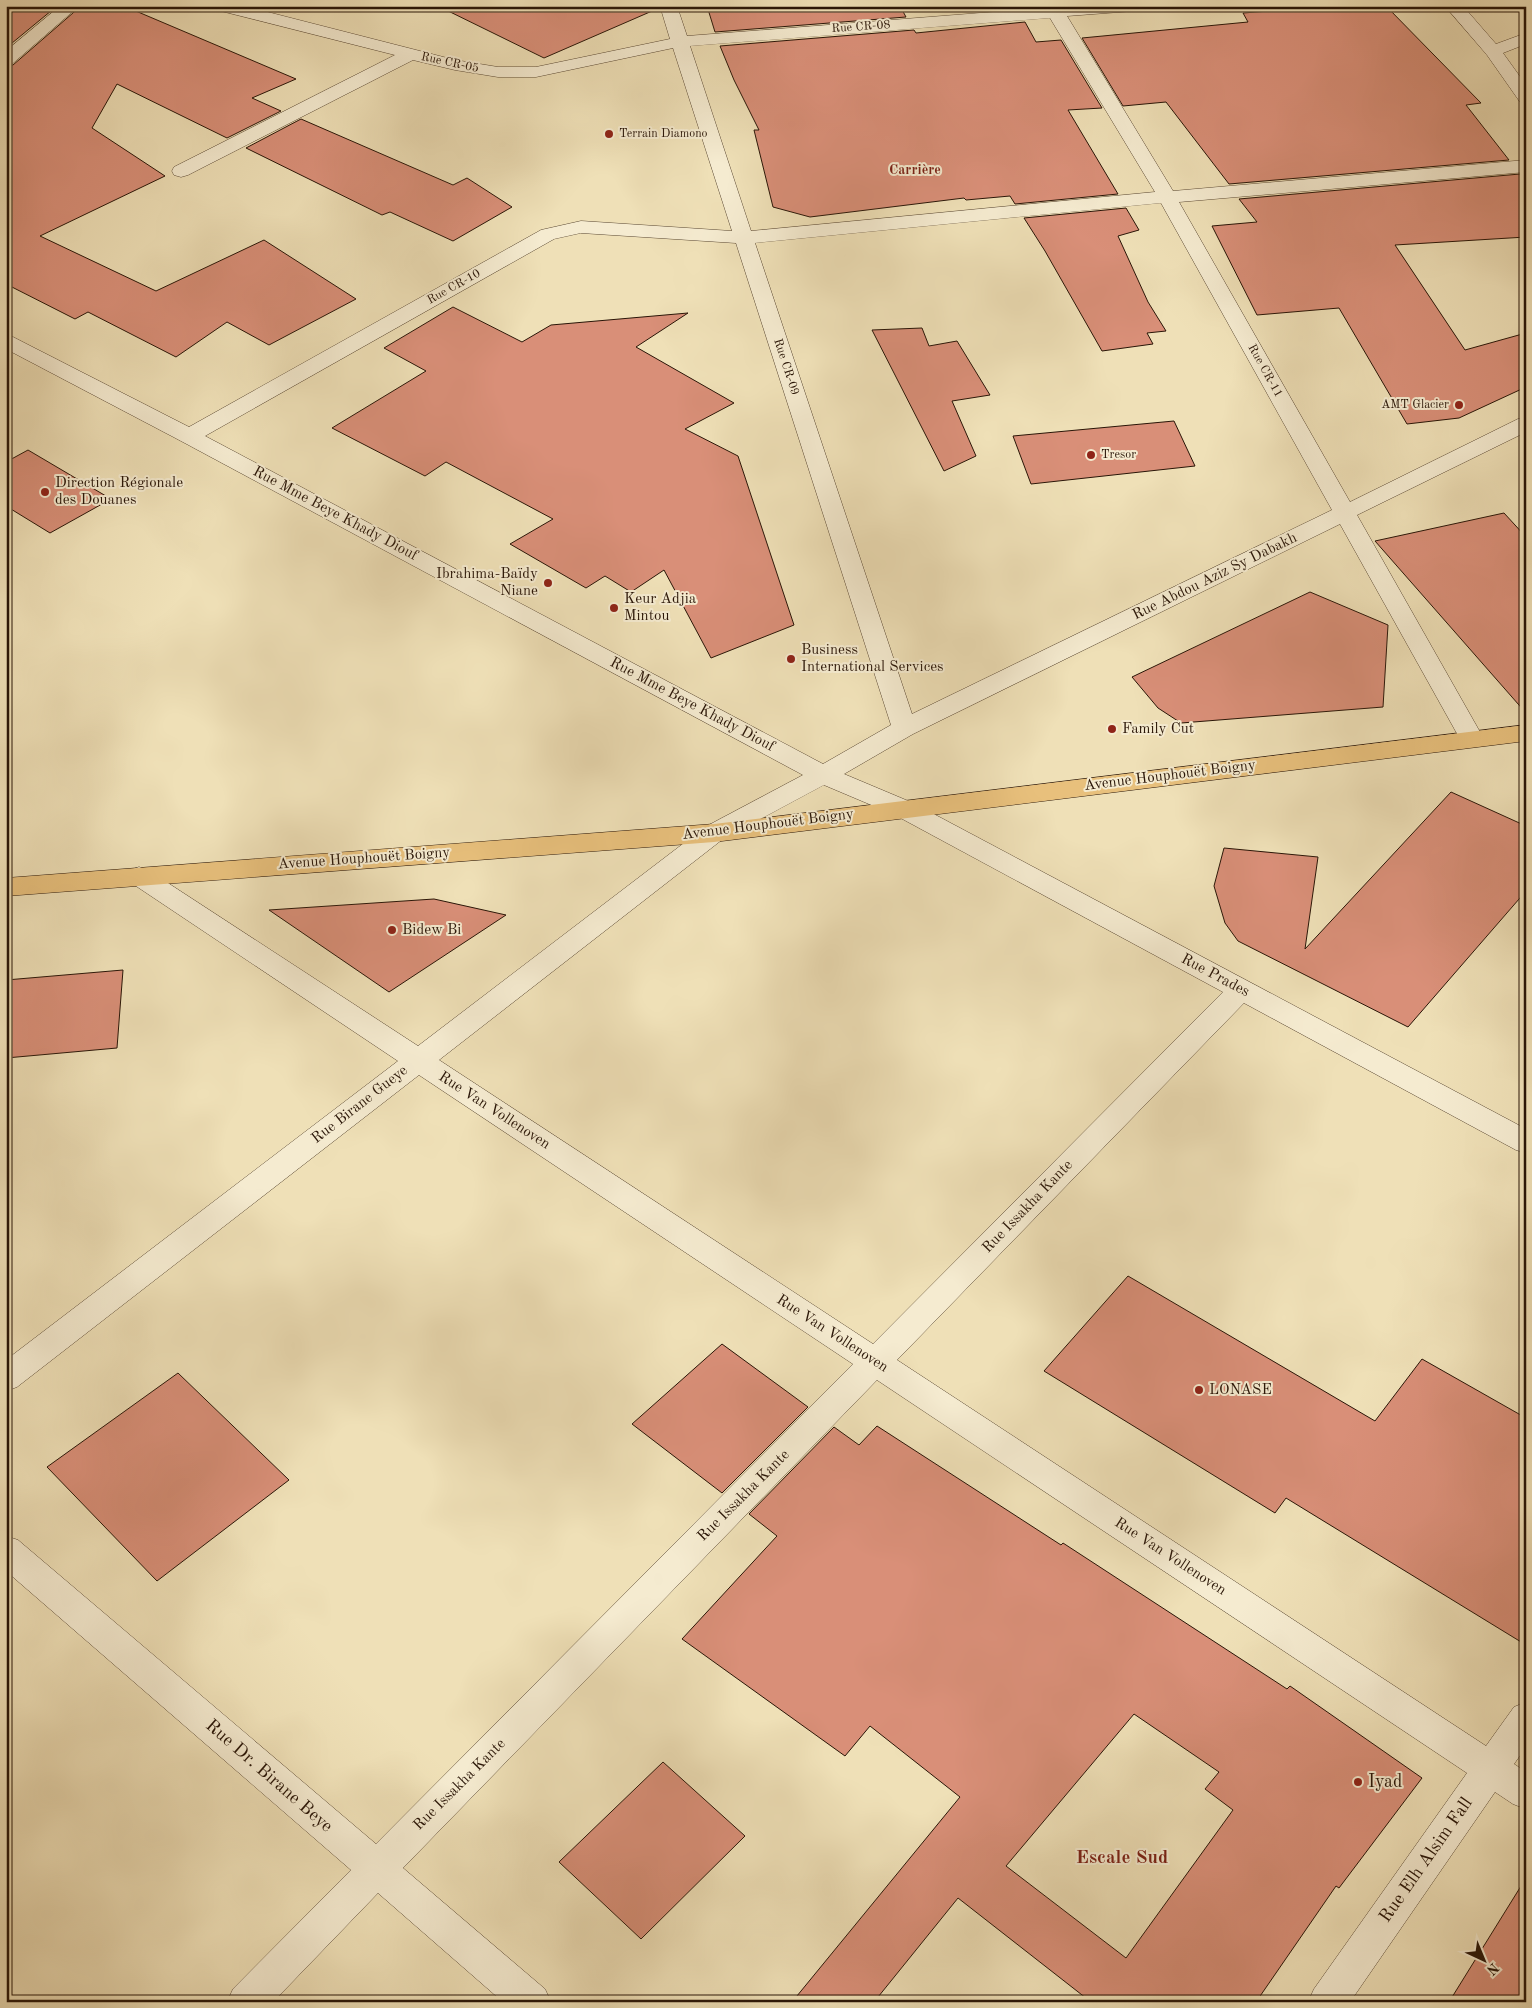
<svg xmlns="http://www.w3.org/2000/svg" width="1532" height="2008" font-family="'Old Standard TT',serif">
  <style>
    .building { fill: #d98f78; stroke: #291507; fill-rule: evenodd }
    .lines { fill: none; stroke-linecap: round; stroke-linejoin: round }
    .minor-casing { stroke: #5a4833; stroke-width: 1 }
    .major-casing { stroke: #291507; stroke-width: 1 }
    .minor { fill: #f5ebd0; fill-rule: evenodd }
    .major { fill: #e8c07c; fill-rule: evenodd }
    .poi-dot { fill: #8f2418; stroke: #f5ebd0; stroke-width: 2 }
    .labels { text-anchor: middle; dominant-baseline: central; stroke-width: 4; stroke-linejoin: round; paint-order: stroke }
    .far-street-label { font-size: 12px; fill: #291507; stroke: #f5ebd0 }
    .far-poi-label { font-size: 12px; fill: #291507; stroke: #f5ebd0; text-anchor: start }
    .far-neighbourhood-label { font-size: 14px; font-weight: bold; fill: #7a1f14; stroke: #f5ebd0 }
    .poi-label { font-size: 15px; fill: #291507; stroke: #f5ebd0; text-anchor: start }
    .street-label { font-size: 15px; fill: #291507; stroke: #f5ebd0 }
    .near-street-label { font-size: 18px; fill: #291507; stroke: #f5ebd0 }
    .near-poi-label { font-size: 18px; fill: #291507; stroke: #f5ebd0; text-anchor: start }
    .near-neighbourhood-label { font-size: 19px; font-weight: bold; fill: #7a1f14; stroke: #f5ebd0 }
  </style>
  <rect width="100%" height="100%" fill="#efe0b7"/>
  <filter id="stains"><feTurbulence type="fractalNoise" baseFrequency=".004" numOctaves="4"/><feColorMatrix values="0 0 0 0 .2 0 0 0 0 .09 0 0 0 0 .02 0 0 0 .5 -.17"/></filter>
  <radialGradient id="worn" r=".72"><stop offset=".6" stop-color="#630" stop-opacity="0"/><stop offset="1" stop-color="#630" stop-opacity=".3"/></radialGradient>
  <path class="building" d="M6,6H57L6,48Z
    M81,6H124L296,79L252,98L281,111L227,138L117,84L92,128L165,176L40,236L156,291L264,240L356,299L269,345L227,322L176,357L88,312L75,319L6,284V67L13,65Z
    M438,6H658L659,8L544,58Z
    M707,6H900L906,17L715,32Z
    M1335,6H1386L1481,103L1466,105L1509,160L1229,184L1166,102L1123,106L1082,38L1248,22L1243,13Z
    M1025,22L1036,42L1061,40L1102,108L1068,110L1118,194L1015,204L1010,196L966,200L964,198L810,217L773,207L754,130H759L734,80L720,46L914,30L916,33Z
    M301,119L453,185L467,178L512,207L453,241L390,212L382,215L246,148Z
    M1520,174L1526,181V237L1395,245L1465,350L1526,333V387L1459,418L1407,424L1339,308L1257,315L1212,226L1257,222L1239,199Z
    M1126,208L1139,230L1118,236L1148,302L1166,331L1147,333L1153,344L1102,351L1045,251L1024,218Z
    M453,307L522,342L551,325L688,313L636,347L734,403L685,429L738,456L794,625L711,658L664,570L631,592L605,576L586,588L510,544L553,519L446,462L425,476L332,428L426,371L384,348Z
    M922,328L929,346L957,341L990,395L952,401L976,456L944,471L872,330Z
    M1174,421L1195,466L1031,484L1013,436Z
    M28,450L111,499L50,533L6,506V462Z
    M1504,513L1526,537V713L1375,541Z
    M1310,592L1388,625L1383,707L1181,723L1158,708L1132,677Z
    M1451,792L1526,826V891L1408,1027L1238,941L1225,923L1214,886L1224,848L1318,857L1305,949Z
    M434,899L506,915L389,992L269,910Z
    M123,970L117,1048L6,1058V980Z
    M1128,1276L1375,1421L1422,1359L1526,1418V1645L1286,1498L1275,1513L1044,1371Z
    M722,1344L808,1407L722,1493L632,1424Z
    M178,1373L289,1480L157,1581L47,1467Z
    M877,1426L1061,1545L1063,1543L1287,1689L1290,1686L1422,1778L1339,1888L1336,1886L1256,2002H1091L958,1898L874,2002H792L960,1797L870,1726L845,1756L682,1639L777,1536L749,1514L834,1427L859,1445ZM1134,1714L1219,1772L1205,1789L1233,1810L1126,1958L1006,1866Z
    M663,1762L745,1836L641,1939L559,1862Z
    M1526,1878V2002H1449Z"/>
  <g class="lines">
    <g class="minor-casing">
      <path id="minor" d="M60,6H79L12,64L6,65V51Z
        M215,6H244L455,60L498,67H536L670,39L660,6H677L687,36L1045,8L1044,6H1141L1139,10L1133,11L1067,16L1173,191L1526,160V172L1179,202L1350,502L1518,419L1526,418V432L1357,515L1484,739L1481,745L1472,747L1463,745L1460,739L1340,524L913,734L844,774L913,803L1526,1129V1153L1516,1150L1244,1003L897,1360L1486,1746L1514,1707L1526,1702V1747L1514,1764L1526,1772V1809L1513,1804L1495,1792L1350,2002H1308L1314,1989L1467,1773L877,1380L403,1868L545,1989L551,2002H503L378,1893L273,2002H227L233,1989L351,1870L6,1571V1536L18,1540L376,1844L853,1364L419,1075L17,1387L6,1391V1360L398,1061L130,882L126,876L130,870L139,867L148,870L418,1046L705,827L803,775L181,441L6,349V335L13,337L189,427L541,230L581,221L732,231L673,48L536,77H498L455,70L413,60L188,175L181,177L174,175L172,171L174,167L395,55L217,10ZM1050,18L1155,192L751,231L690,46ZM1161,203L1332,510L912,714L755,243ZM581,233L736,243L891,725L823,764L205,436L554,239ZM824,785L895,815L1223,992L873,1344L439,1060L723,839Z
        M1445,6H1463L1496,44L1526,33V44L1503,53L1526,85V103L1520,102L1487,55Z"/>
    </g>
    <g class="major-casing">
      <path id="major" d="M1526,725V741L714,842L6,896V878L714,824Z"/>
    </g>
    <use href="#minor" class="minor"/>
    <use href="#major" class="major"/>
  </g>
  <g class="poi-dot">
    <circle cx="609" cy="134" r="5"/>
    <circle cx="1459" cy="405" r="5"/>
    <circle cx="1091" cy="455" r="5"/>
    <circle cx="45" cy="492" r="5"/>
    <circle cx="548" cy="583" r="5"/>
    <circle cx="614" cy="608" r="5"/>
    <circle cx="791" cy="659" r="5"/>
    <circle cx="1112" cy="729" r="5"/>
    <circle cx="392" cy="930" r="5"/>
    <circle cx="1199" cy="1390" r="5"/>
    <circle cx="1358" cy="1782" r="5"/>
  </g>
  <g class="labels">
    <g class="far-street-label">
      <text transform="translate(861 27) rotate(-4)">Rue CR-08</text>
      <text transform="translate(450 63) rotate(12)">Rue CR-05</text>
      <text transform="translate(454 287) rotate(-29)">Rue CR-10</text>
      <text transform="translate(786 367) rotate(72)">Rue CR-09</text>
      <text transform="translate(1265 371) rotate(61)">Rue CR-11</text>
    </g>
    <g class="far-poi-label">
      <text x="619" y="134">Terrain Diamono</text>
      <text x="1449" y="405" text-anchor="end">AMT Glacier</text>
      <text x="1101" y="455">Tresor</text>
    </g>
    <g class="far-neighbourhood-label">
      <text x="915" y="170">Carrière</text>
    </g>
    <g class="poi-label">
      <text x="55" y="483">Direction Régionale<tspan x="55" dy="17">des Douanes</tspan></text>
      <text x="538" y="574" text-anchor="end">Ibrahima-Baïdy<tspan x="538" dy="17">Niane</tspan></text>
      <text x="624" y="599">Keur Adjia<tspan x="624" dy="17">Mintou</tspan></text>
      <text x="801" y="650">Business<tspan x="801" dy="17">International Services</tspan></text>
      <text x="1122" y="729">Family Cut</text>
      <text x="402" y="930">Bidew Bi</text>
      <text x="1209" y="1390">LONASE</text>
    </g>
    <g class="street-label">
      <text transform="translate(335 514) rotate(28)">Rue Mme Beye Khady Diouf</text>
      <text transform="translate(1215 577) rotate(-26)">Rue Abdou Aziz Sy Dabakh</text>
      <text transform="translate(692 705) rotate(28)">Rue Mme Beye Khady Diouf</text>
      <text transform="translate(1170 776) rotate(-7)">Avenue Houphouët Boigny</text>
      <text transform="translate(768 825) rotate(-7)">Avenue Houphouët Boigny</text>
      <text transform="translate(364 859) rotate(-4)">Avenue Houphouët Boigny</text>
      <text transform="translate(1215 976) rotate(28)">Rue Prades</text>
      <text transform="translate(360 1105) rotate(-38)">Rue Birane Gueye</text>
      <text transform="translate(494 1111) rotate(33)">Rue Van Vollenoven</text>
      <text transform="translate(1028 1207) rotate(-46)">Rue Issakha Kante</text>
      <text transform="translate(832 1334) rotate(33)">Rue Van Vollenoven</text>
      <text transform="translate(744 1496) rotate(-45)">Rue Issakha Kante</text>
      <text transform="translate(1170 1557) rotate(33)">Rue Van Vollenoven</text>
      <text transform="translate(460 1785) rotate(-45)">Rue Issakha Kante</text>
    </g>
    <g class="near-street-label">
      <text transform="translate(269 1776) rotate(41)">Rue Dr. Birane Beye</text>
      <text transform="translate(1426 1860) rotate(-55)">Rue Elh Alsim Fall</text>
    </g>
    <g class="near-poi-label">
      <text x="1368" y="1782">Iyad</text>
    </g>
    <g class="near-neighbourhood-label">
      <text x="1122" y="1858">Escale Sud</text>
    </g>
  </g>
  <rect width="1532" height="2008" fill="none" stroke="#efe0b7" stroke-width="25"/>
  <rect x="8" y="8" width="1517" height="1993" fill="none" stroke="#291507" stroke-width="2.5"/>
  <rect x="12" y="12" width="1507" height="1983" fill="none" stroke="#291507"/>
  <g transform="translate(1484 1960) rotate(136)" stroke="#f5ebd0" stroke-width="4" paint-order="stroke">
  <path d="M0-4L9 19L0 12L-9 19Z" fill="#291507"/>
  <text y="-8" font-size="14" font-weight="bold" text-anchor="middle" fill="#291507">N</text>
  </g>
  <rect width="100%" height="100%" filter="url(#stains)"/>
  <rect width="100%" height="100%" fill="url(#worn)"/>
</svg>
